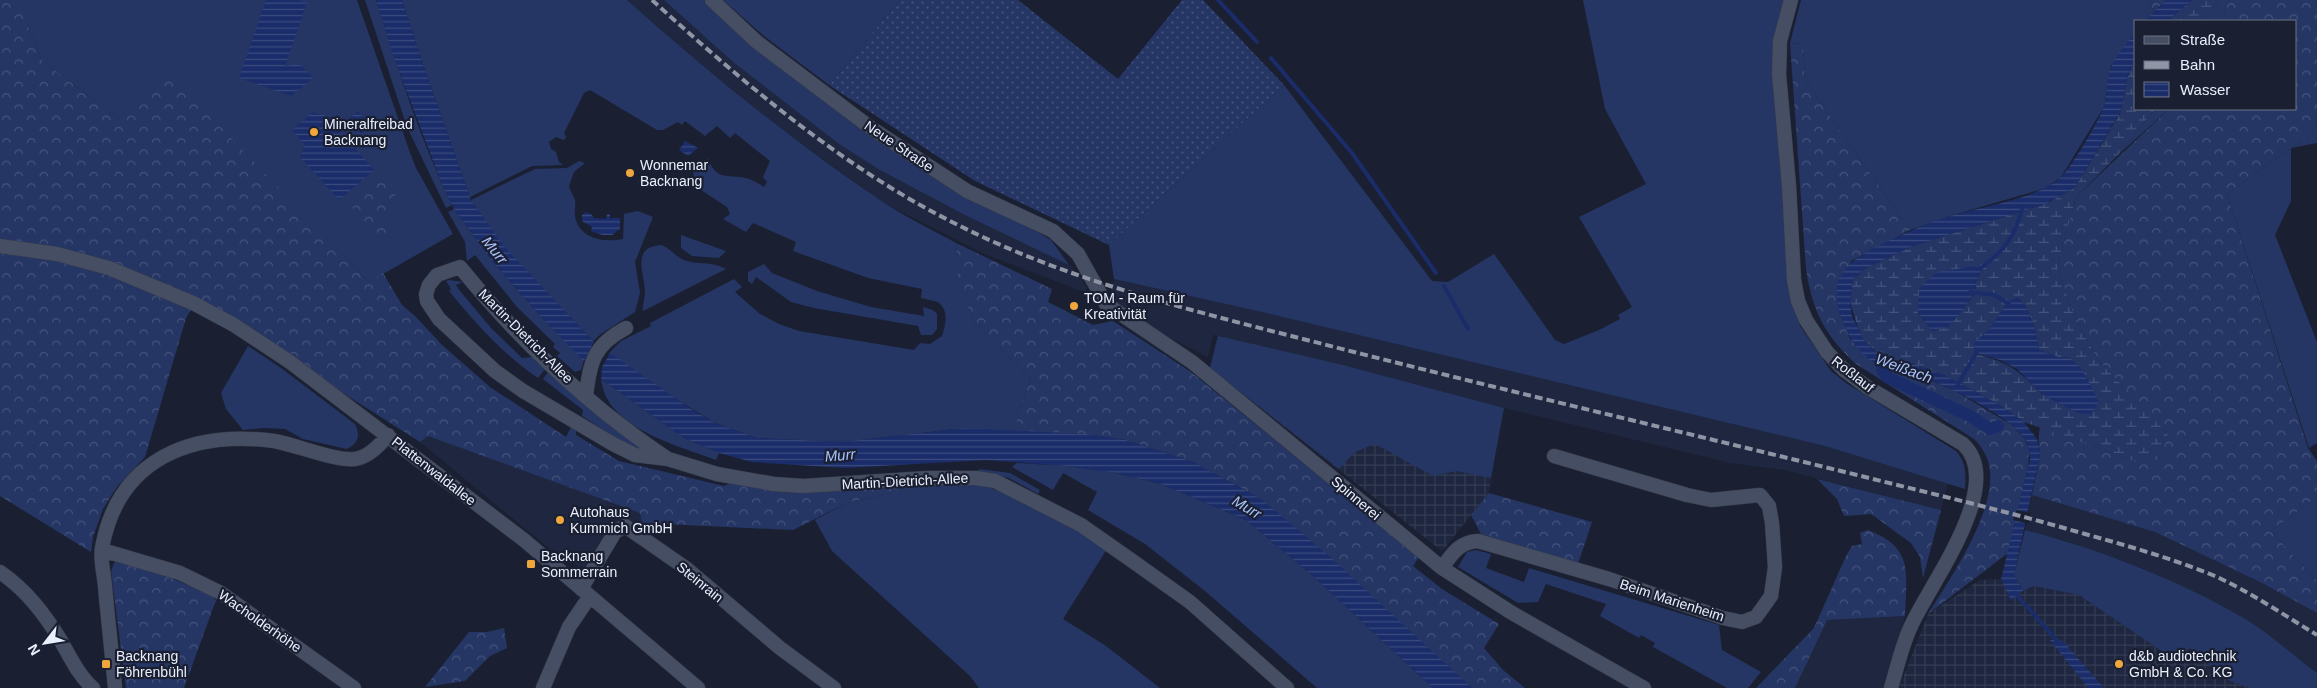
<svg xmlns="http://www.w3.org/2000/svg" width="2317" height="688" font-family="Arial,sans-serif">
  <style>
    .built { fill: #1e273f }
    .industrial { fill: url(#industrial-grid) }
    .grass { fill: #253665 }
    .forest { fill: url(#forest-crowns) }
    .wetland { fill: url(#wetland-marsh); fill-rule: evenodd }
    .garden { fill: url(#garden-dots) }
    .water { fill: url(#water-rules) }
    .pier { fill: #1a2032 }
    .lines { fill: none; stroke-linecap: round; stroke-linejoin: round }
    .stream { stroke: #1a2c6a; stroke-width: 4 }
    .canal { stroke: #1a2c6a; stroke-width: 12 }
    .minor-casing { stroke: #373c4b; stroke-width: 15 }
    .minor { stroke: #454e62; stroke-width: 14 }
    .rail { stroke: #9095a5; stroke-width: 4; stroke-dasharray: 8 4; stroke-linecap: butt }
    .poi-dot { fill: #efa73d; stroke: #1a2032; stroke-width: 2 }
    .labels { text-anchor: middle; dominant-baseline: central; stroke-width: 4.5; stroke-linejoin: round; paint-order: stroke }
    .poi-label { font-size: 14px; fill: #eaeffc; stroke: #1a2032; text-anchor: start }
    .street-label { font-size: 14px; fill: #eaeffc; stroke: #1a2032 }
    .water-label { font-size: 15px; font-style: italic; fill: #aac1fb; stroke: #1a2032 }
  </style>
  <defs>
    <pattern id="industrial-grid" width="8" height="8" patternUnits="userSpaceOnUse" patternTransform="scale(1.25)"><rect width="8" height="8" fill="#1e273f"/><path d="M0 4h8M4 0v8" fill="none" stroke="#343c52"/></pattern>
    <pattern id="forest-crowns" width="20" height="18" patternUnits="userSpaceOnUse" patternTransform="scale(1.25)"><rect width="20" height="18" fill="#253665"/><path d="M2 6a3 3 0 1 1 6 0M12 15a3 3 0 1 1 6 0" fill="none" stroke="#45537c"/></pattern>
    <pattern id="wetland-marsh" width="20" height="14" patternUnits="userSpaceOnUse" patternTransform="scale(1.25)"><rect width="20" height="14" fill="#253665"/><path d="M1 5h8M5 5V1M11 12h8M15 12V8" fill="none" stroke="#45537c"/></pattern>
    <pattern id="garden-dots" width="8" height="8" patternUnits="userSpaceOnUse" patternTransform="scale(1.25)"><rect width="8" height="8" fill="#253665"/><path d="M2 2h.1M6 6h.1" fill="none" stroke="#45537c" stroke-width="1.8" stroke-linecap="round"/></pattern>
    <pattern id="water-rules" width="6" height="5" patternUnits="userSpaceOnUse" patternTransform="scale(1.25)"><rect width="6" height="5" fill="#1a2c6a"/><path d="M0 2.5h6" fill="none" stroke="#3b4b80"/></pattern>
  </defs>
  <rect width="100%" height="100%" fill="#1a2032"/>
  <path class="built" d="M627,0H664L733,62L839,144L878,169L958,211L1071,266L1081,278L1089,294L982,253L884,203L771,122L676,45Z
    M1114,279L1262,312L1825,446L1948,483L1941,510L1784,470L1730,463L1504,408L1347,366L1213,335L1208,357L1126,315L1110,295Z
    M428,436L640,513L642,523L624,522L610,528L585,568L563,560L420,442Z
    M2032,495L2155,532L2262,583L2317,613V673L2248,621L2144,569L2063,540L2025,530Z
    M1905,616L1888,688H1795L1826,620Z"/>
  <path class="industrial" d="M1218,336L1347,366L1495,453L1489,493L1442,551L1210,368Z
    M2001,579L2011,601L2023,591L2034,586L2079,595L2176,661L2190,648L2228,679L2249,688H1899L1928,614L1980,580Z"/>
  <path class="grass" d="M27,0H357L409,150L416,168L453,234L369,282L168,73L118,119L42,60L27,24Z
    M365,0H376C398,69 420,140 452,205L446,208L407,127Z
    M402,0H627C708,73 793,141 883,202C906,217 932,230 956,243L959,281L974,322L1031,379L1017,414V432L964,428L843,442L757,438L715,423L665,392L609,353L621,341L651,326L650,323L734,279L742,287L735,292L760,314L779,324L799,331L914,350L920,343L930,344L942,336C946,323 949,311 938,302L921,298L922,289L868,278L793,251L796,242L753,223L746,232L723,219L730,214L727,207L698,188L691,166L708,159C717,181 726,174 745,178C751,179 758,183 764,187L767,182L763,177L770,161L735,133L730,138L717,126L705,136L685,121L682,125L678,122L663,130H657L590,90L584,93L564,133L566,137L564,140L556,137L549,142L551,149L556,152L559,162L563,165L532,166L470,197L425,70Z
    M664,0H704L753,46L868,135L949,187L1029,227L1051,240L1069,265L963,214L878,169L839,144L733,62Z
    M723,0H900L829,85L764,36Z
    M1583,0H1785L1774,42L1772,73L1784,172L1790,295L1800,326L1831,371L1846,383L1956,451C1966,462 1966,474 1965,489L1825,446L1262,312L1114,279L1109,245L1284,85L1432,281L1448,282L1494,254L1555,340L1564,344L1599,330L1620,319L1618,315L1632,307L1579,217L1646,184L1605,109Z
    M1801,0H2149L2154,12L2146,21H2136V32L2111,66L2104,107L2061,177L2046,188L1950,216L1910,230L1805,80L1803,44L1790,43Z
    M2220,0H2229L2222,21H2200Z
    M2155,109H2169L2120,153Z
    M2317,120V143L2291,148V201L2275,235L2317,342V443L2309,448L2227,194L2314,132Z
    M579,161L585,163L574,172L569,186C570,192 574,195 575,200C576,205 574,211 575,216C579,239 604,243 623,239L624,214L638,211L653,217L635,262L640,293L635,312L601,334L593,341L504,247L471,200L535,169L567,168Z
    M454,209L493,262L541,317L584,360L581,370L575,372L557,356L560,353L553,347L555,344L517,307L475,255L467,261L465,242L448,212Z
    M681,235L726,251L719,258L692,256L681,248Z
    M661,245C670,248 675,256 684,260C701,266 709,260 726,269L643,311C642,306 645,299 645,292C645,275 630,247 661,245Z
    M764,264L772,273L817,291L871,307L924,316L923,307L933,310L937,314V329L932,335H921L918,326L814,308L791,302L756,277L752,284L748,281V272Z
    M449,280L463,282L456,285L460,291L491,328L522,358L532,357L545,369L538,378C503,354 475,323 449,291L451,289L446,281Z
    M1218,336L1347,366L1504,408L1491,478L1456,471L1433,476L1375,444L1355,452L1339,469L1210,368Z
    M248,346L281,368L355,424C361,436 358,443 347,449L303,439L285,429L264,428L243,430L226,409L221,393Z
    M549,371L611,427L639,445L640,449L635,450L582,416L583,410L543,379Z
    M601,379L684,438L719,453L716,460C677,445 606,428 601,379Z
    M1017,463L1068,466L1115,473L1161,484L1246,520L1312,575L1433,688H1317L1205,591L1145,544L1088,510L1097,492L1063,473L1053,490L1012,467Z
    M979,469L1010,473L1040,490L1038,494L1009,478L979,472Z
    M979,484C1025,499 1066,523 1107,549L1063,619L1106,646L1160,688H979L970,676L832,551L815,520L847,503L894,492L905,486Z
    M2317,497V581L2271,531Z
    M2025,530C2102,550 2178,580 2247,620C2271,635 2294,656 2317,673V688H2249L2228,680L2190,648L2176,661L2079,595L2034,586L2023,591L2014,575Z
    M1476,550L1491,554L1486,568L1524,582L1529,568L1719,625L1722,650L1761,672L1748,688H1727L1653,647L1655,643L1641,635L1639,638L1600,616L1606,604L1546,584L1538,602L1518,603L1458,567L1467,552Z"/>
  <path class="forest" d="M0,0H27V24L42,60L118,119L168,72L369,282L383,273L402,305L416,317L442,345L490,387L566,437L571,427L576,429V435L619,461L724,486L731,483L905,486L894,492L847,503L793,530L642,523L640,513L428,436L420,442L197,300L186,318L145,457L116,488L103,509L93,537L91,552L0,496Z
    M2149,0H2166L2154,12Z
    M2229,0H2317V120L2314,132L2227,194L2308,448L2317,461V497L2271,531L2317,581V613L2262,583L2155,532L2032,495C2034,483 2038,471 2039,459C2041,447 2037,441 2040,427L2137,462L2168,435L2098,360L2073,313L2057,266L2076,197L2169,109H2296V21H2222Z
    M1790,43L1803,44L1805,80L1910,230L1851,261L1839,311L1850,339L1877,364L1922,377L1955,391L2012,425L2024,438L2029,449L2028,467L2008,553L1928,614C1950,579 1999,508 1989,465C1987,455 1981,446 1974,439L1856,364C1825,336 1812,310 1806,269Z
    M380,176L387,179L397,194L387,201L391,206L381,215L395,233L383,244L349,204Z
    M956,243L1052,289L1048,302L1093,325L1113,321L1191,372L1419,557L1413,566L1442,589L1499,624L1484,648L1503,670L1525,688H1472L1261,499L1193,462L1126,440L1086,434L1017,432V414L1031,379L974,322L958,281Z
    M1817,479L1941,510L1923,578L1920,557L1911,543L1871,514L1844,516L1837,499Z
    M1489,493L1592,522L1578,564L1481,534L1471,515Z
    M1868,530C1915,548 1906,574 1905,616L1827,620L1795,688H1756L1814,628L1846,556L1852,546L1862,544L1860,533Z
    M115,561L149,569L209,594L216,600L184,688H126L111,571Z
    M504,628L507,648L490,656L465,681L425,687L469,632H487Z"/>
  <path class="wetland" d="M2192,0H2220L2200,21H2167Z
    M2136,61V109H2155L2120,153L2076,197L2057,266L2073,313L2098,360L2168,434L2160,459L2137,462L2024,422L2003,407L1946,376L1915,364L1881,356L1864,340L1858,328L1850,302L1853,280L1864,269L1913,246L2048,203L2075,187L2120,114L2129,72ZM1976,266L1983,267L1976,282L1975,294L1948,327L1932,331L1918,313L1961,269ZM2017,297C2032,309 2036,332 2039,350L2058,357L2070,358L2087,378L2091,389L2043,395C2018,370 2009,362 1975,354L1974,343L1990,329L2007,303Z"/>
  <path class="garden" d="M900,0H1018L1118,79L1182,0H1203L1284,85L1109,245L975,181L829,85Z"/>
  <path class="water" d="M266,0H298L307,3L285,66L300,64L313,78L291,96L239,78Z
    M376,0H402L425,70L471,200L504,246L593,341L691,409L715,423L757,438L843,442L964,428L1086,434L1126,440L1193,462L1261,499L1328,555L1472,688H1433L1312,575L1246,520L1161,484L1115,473L1068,466L986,460L845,468L752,462L719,453L684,438L601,379L541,317L493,262L454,209L441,182L394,58Z
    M2166,0H2192L2167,21H2145Z
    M2136,32V61L2129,72L2120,113L2075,187L2048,203L1913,246L1864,269L1853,280L1850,302L1852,316L1864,340L1873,349L1881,356L1915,364L1946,376L2003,407L2024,422L2037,439L2040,450L2039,460L2014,575L2023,591L2011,601L2001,579L2030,459C2029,451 2029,444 2024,438C2010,416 1946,385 1921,377C1900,371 1877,369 1862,353C1854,345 1848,335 1844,324C1824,279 1846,261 1884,243C1906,233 1928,222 1951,216C1980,207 2040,198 2061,177C2072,166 2099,121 2104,106C2108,94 2106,78 2112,65C2117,54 2128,42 2136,32Z
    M358,111L371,126L361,134L358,130L356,132L352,128L354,125L349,119Z
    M313,112L329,117L341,131L338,139L341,142L349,141L374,170L339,200L300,157L305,145L292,130Z
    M685,141L698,148L688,156L679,150Z
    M586,212L591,214L594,218L606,219L607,214H610V218H620V229L612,235H602L591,231L592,227L582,221V215Z
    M1976,266H1983L1976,282L1975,293L1958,316L1948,327L1932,331L1918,313L1919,288L1937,272Z
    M2017,297C2032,309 2036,332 2039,350L2058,357L2070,358L2081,368L2099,401L2091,414L2078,413L2043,395L2017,369L2000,360L1975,353L1974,343L1990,329L2007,303Z
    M2050,640L2063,641L2104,688H2088Z"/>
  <path class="pier" d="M595,340L611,351L602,367L601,382L583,363Z
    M2016,510L2030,513L2031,511L2029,524L2013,520Z"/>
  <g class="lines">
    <path class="stream" d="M1218,0L1257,42
      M1271,58L1352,153L1436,273
      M1981,268C2006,249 2015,236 2023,206
      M1444,286L1468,329
      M1970,292L1995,295L2010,305
      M1957,386L1977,352
      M2015,593L2060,644"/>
    <path class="canal" d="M1882,361L1883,371L1887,377L1970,416L1990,429L1998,426"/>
    <g class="minor-casing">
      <path id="minor" d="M712,0L757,42L871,128L967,191L1053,231L1078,254L1106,304L1192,362L1442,568L1512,613L1644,688
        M1791,0L1780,41L1779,74L1789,186L1794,280L1798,301L1806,320L1827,352L1844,370L1867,387L1963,444C2007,485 1929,585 1911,626C1902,645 1897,668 1891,688
        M0,246L57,254L109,268L193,303L234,325L290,362L524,540L698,688
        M586,396C590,361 594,345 626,328
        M668,459C590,407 519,340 460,267L437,275L429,285L426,294L427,301L439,319L495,371L523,391L613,444L635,455L668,459L717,474L774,484L803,486L928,478H976L995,481L1081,525L1131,560L1190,602L1287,688
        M102,550L180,573L221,593L354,688
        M1442,568C1452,554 1459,542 1478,541L1609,579L1723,618L1742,622L1756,617L1771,596L1775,567L1772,523L1769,506L1760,495L1711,500L1687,495L1554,456
        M0,572C26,590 44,613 61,641C70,657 79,676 93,688
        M581,589L615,532L625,526L687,569L780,648L834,688
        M115,688C112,654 108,620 105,586C104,574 100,560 102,548C118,459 191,430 274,441C297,445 334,461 355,459C369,457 380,445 388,435
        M543,688L569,627L590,596"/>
    </g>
    <use href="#minor" class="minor"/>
    <path class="rail" d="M652,0C746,85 843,168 958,225C1079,286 1215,316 1346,350C1516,393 1687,433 1857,475C1933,494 2010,512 2085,534C2129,546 2173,559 2215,576C2250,592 2284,615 2317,635"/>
  </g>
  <g class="poi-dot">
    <circle cx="314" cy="132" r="5"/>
    <circle cx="630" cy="173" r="5"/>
    <circle cx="1074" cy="306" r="5"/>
    <circle cx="560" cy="520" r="5"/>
    <rect x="526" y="559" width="10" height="10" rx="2.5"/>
    <rect x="101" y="659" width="10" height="10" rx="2.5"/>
    <circle cx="2119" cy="664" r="5"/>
  </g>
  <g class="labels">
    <g class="poi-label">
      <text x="324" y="124">Mineralfreibad<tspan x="324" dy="16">Backnang</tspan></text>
      <text x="640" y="165">Wonnemar<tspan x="640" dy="16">Backnang</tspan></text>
      <text x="1084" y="298">TOM - Raum für<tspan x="1084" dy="16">Kreativität</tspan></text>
      <text x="570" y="512">Autohaus<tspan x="570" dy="16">Kummich GmbH</tspan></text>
      <text x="541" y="556">Backnang<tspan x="541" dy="16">Sommerrain</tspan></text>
      <text x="116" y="656">Backnang<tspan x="116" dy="16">Föhrenbühl</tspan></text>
      <text x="2129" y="656">d&amp;b audiotechnik<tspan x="2129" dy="16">GmbH &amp; Co. KG</tspan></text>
    </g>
    <g class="street-label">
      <text transform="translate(899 146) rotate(34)">Neue Straße</text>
      <text transform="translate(526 336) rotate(45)">Martin-Dietrich-Allee</text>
      <text transform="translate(1853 374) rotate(38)">Roßlauf</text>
      <text transform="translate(434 471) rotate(38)">Plattenwaldallee</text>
      <text transform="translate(905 481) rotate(-3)">Martin-Dietrich-Allee</text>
      <text transform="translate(1356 498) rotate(40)">Spinnerei</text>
      <text transform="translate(700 582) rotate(39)">Steinrain</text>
      <text transform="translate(1672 600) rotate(18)">Beim Marienheim</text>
      <text transform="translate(260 621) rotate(35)">Wacholderhöhe</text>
    </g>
    <g class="water-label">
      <text transform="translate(495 250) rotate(51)">Murr</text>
      <text transform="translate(1904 368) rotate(20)">Weißach</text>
      <text transform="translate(840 455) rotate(-5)">Murr</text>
      <text transform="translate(1247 507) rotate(31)">Murr</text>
    </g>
  </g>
  <rect x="2134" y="20" width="162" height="90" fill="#1a2032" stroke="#6d7383"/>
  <rect x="2144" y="36" width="25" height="8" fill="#454e62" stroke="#6d7383"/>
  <text x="2180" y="45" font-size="15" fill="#eaeffc">Straße</text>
  <rect x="2144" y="61" width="25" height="8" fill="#9095a5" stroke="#6d7383"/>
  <text x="2180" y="70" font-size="15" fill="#eaeffc">Bahn</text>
  <rect x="2144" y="82" width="25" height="15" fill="url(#water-rules)" stroke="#6d7383"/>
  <text x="2180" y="95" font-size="15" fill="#eaeffc">Wasser</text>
  <g transform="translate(45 643) rotate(239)" stroke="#1a2032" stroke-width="4" paint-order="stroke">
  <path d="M0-4L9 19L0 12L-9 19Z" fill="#eaeffc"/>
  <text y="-8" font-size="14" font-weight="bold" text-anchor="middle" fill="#eaeffc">N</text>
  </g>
</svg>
